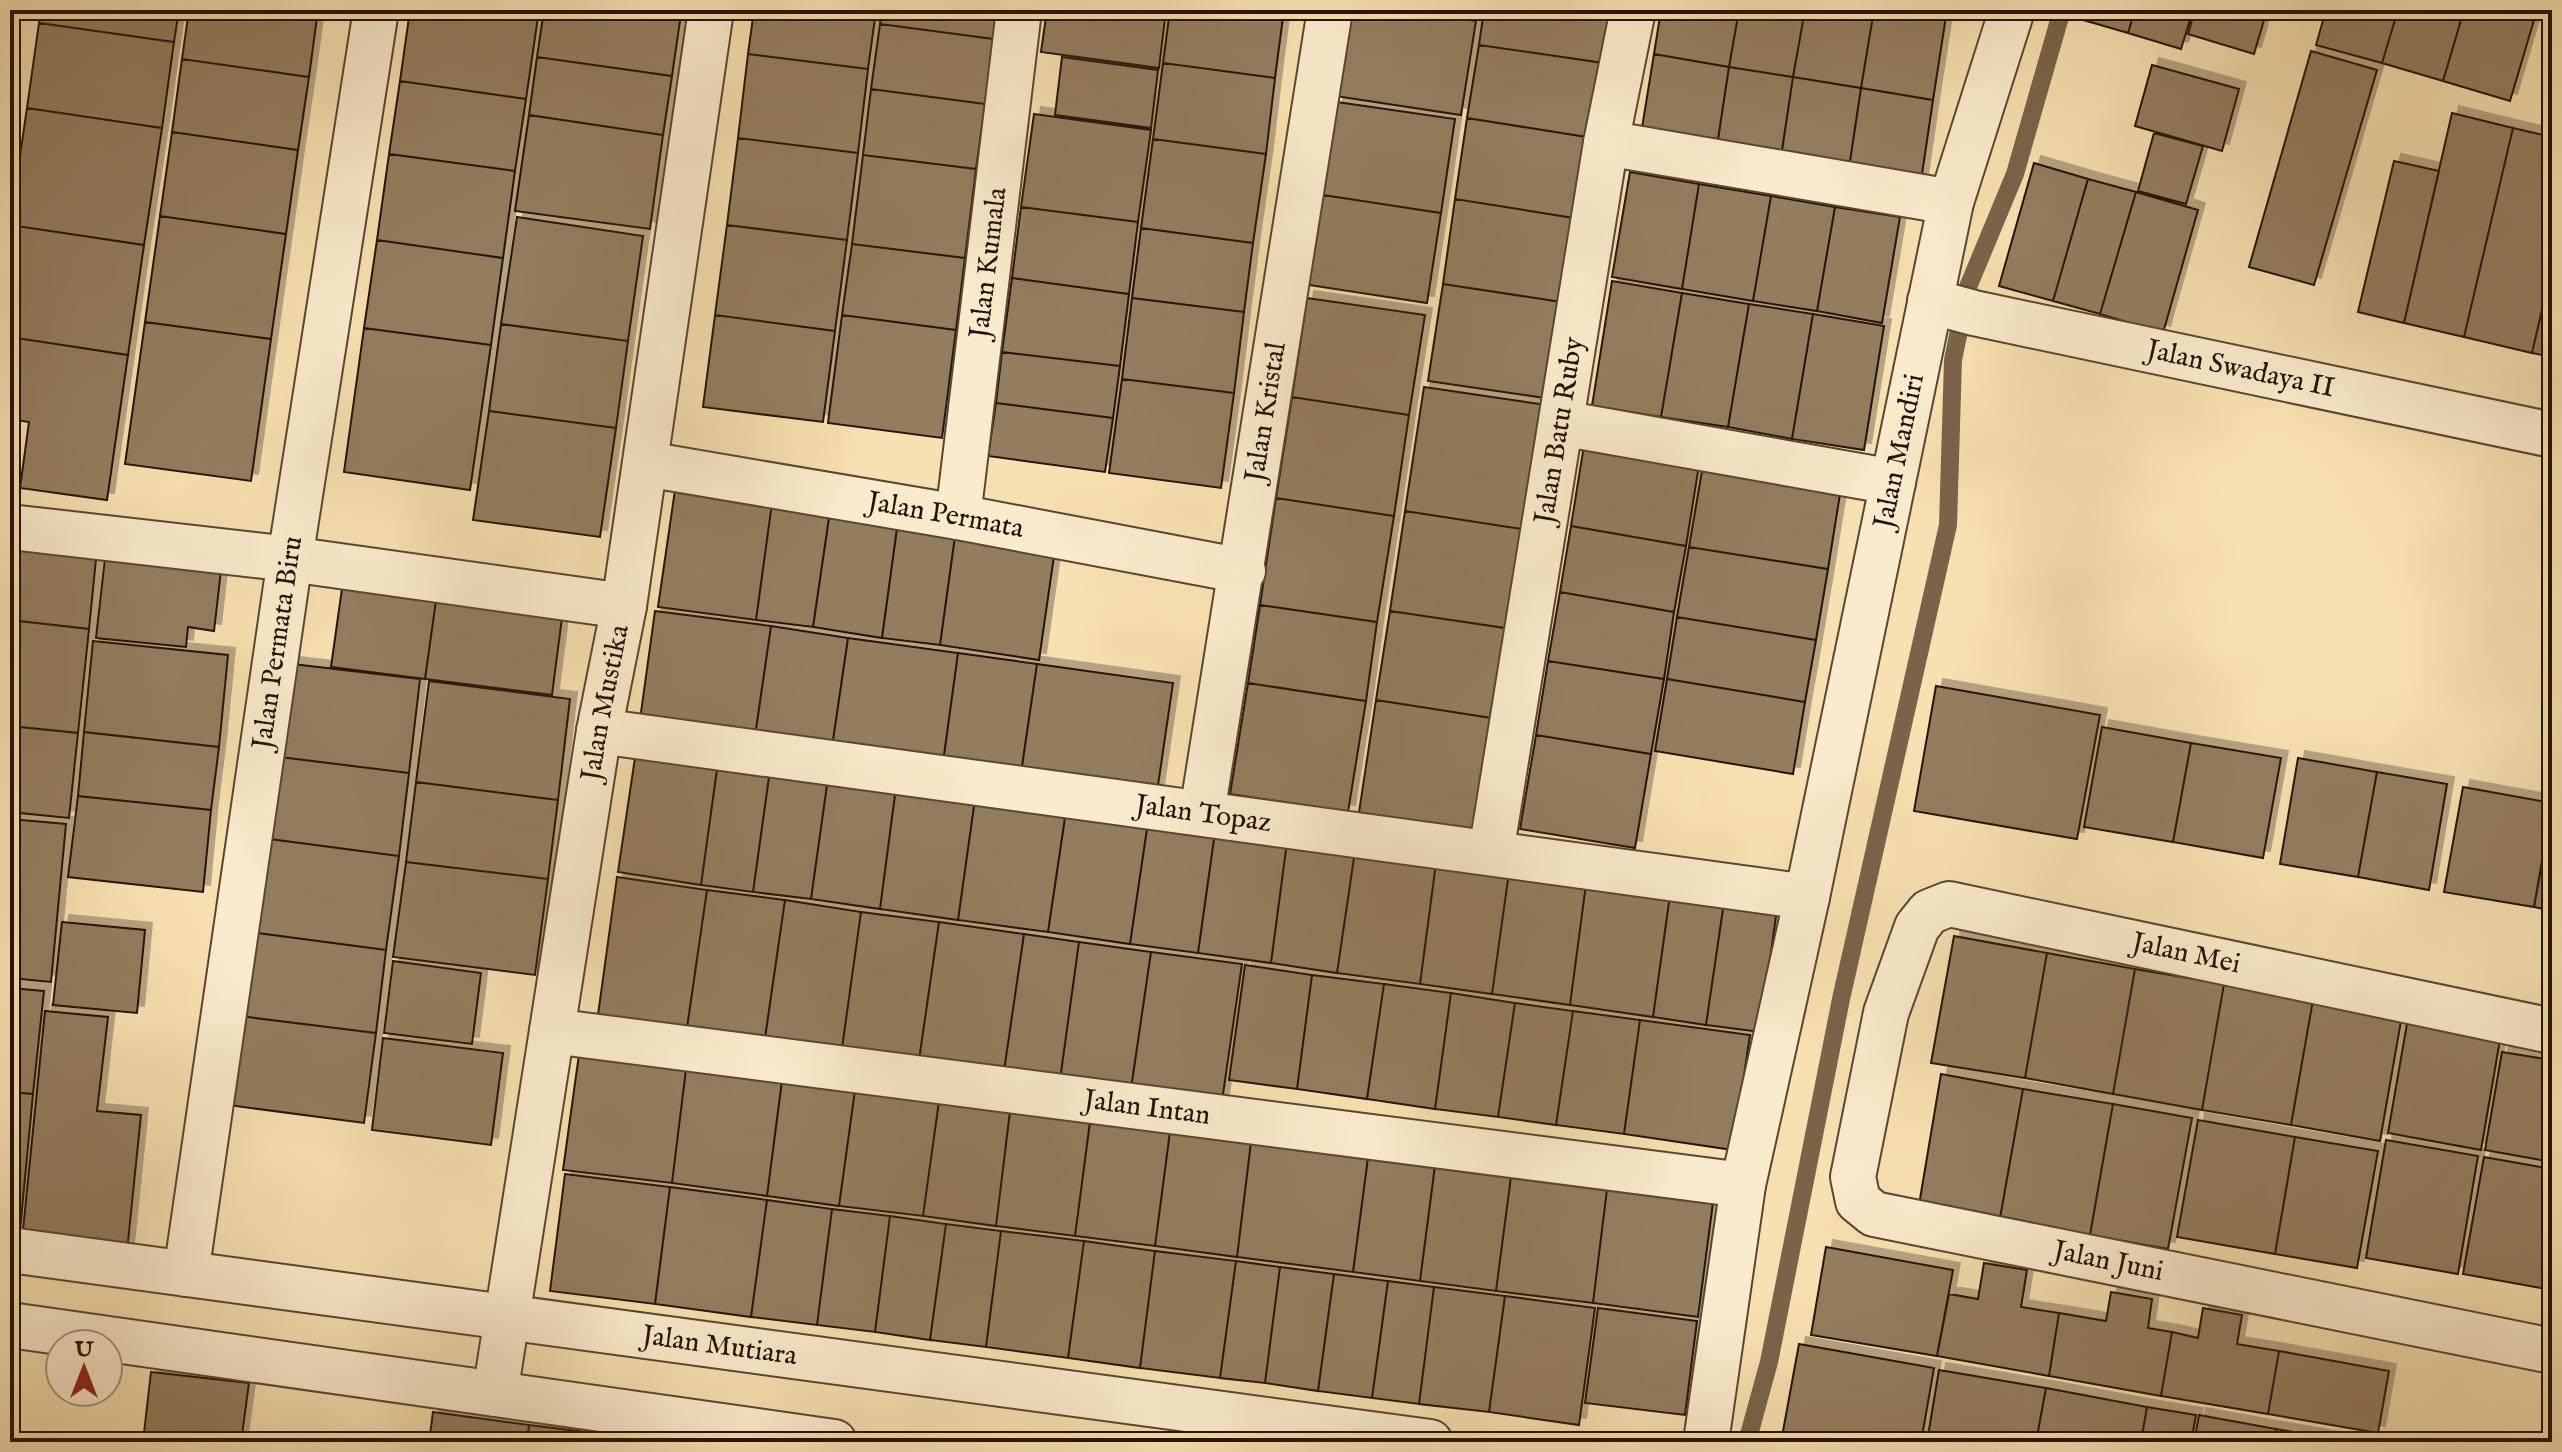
<svg xmlns="http://www.w3.org/2000/svg" width="2562" height="1452" font-family="'IM FELL English',serif">
  <style>
    .lines { fill: none; stroke-linecap: round; stroke-linejoin: round }
    .stream { stroke: #79644a; stroke-width: 18 }
    .building { fill: #937d5f; stroke: #261207; stroke-width: 2; filter: url(#shadow) }
    .minor-casing { stroke: #5a4632; stroke-width: 48 }
    .minor { stroke: #faebcc; stroke-width: 44 }
    .labels { text-anchor: middle; dominant-baseline: central; stroke-width: 6; stroke-linejoin: round; paint-order: stroke }
    .street-label { font-size: 28px; fill: #261207; stroke: #faebcc }
  </style>
  <defs>
    <filter id="shadow"><feDropShadow dx="7" dy="-7" stdDeviation="0" flood-color="#0004"/></filter>
  </defs>
  <rect width="100%" height="100%" fill="#f7e0b1"/>
  <filter id="stains"><feTurbulence type="fractalNoise" baseFrequency=".0025" numOctaves="4"/><feColorMatrix values="0 0 0 0 .2 0 0 0 0 .09 0 0 0 0 .02 0 0 0 .5 -.17"/></filter>
  <radialGradient id="worn" r=".72"><stop offset=".6" stop-color="#630" stop-opacity="0"/><stop offset="1" stop-color="#630" stop-opacity=".3"/></radialGradient>
  <g class="lines">
    <path class="stream" d="M1747,1442L1769,1362L1841,999L1948,525L1953,360L1968,287L2015,174L2062,10"/>
  </g>
  <path class="building" d="M41,10H179L174,42L39,23Z
    M189,10H318L309,77L182,59Z
    M410,10H539L526,99L400,81Z
    M544,10H654L681,14L672,76L537,57Z
    M754,10L876,11L868,69L748,54Z
    M882,10H997L994,39L880,24Z
    M1047,10H1166L1159,68L1041,52Z
    M1170,10H1231L1283,17L1275,78L1163,63Z
    M1231,10H1284L1283,17Z
    M1348,10H1402L1476,21L1461,115L1335,96Z
    M1484,10H1612L1604,63L1479,45Z
    M1661,10H1739L1729,67L1654,54Z
    M1739,10H1805L1793,77L1729,67Z
    M1805,10H1874L1861,88L1793,77Z
    M1874,10H1947L1933,100L1861,88Z
    M2067,10H2135L2128,33L2066,15Z
    M2135,10H2193L2181,49L2128,33Z
    M2195,10H2267L2254,54L2188,34Z
    M2326,10H2398L2382,63L2316,45Z
    M2398,10H2464L2443,81L2382,63Z
    M2464,10H2537L2510,101L2443,81Z
    M39,23L174,42L162,128L27,108Z
    M880,24L994,39L985,104L871,89Z
    M1479,45L1604,63L1593,138L1467,118Z
    M2311,51L2377,70L2314,285L2249,267Z
    M748,54L868,69L858,153L738,138Z
    M1654,54L1729,67L1717,146L1641,134Z
    M537,57L672,76L663,135L529,115Z
    M1062,57L1158,70L1151,128L1055,115Z
    M182,59L309,77L298,150L172,132Z
    M1163,63L1275,78L1266,154L1153,139Z
    M2152,65L2239,89L2222,151L2135,126Z
    M1729,67L1793,77L1781,157L1717,146Z
    M1793,77L1861,88L1849,168L1781,157Z
    M400,81L526,99L515,171L389,154Z
    M1861,88L1933,100L1921,181L1849,168Z
    M871,89L985,104L976,169L863,155Z
    M1337,102L1455,119L1441,213L1323,195Z
    M27,108L162,128L144,245L10,225Z
    M2452,113L2513,128L2464,337L2404,323Z
    M1034,114L1151,130L1138,222L1021,207Z
    M529,115L663,135L650,229L515,211Z
    M1467,118L1593,138L1580,219L1455,199Z
    M2513,128L2552,137V267L2532,353L2464,337Z
    M172,132L298,150L286,234L160,216Z
    M2154,133L2203,146L2186,204L2138,191Z
    M738,138L858,153L847,240L727,225Z
    M1153,139L1266,154L1253,243L1141,228Z
    M389,154L515,171L503,258L377,240Z
    M863,155L976,169L965,258L852,244Z
    M2394,161L2439,171L2404,323L2358,312Z
    M2034,163L2088,179L2053,301L1999,286Z
    M1630,172L1699,184L1682,289L1612,277Z
    M2088,179L2136,192L2100,314L2053,301Z
    M1699,184L1771,196L1753,301L1682,289Z
    M2136,192L2198,210L2163,333L2100,314Z
    M1323,195L1441,213L1427,303L1309,285Z
    M1771,196L1835,207L1817,311L1753,301Z
    M1455,199L1580,219L1568,303L1443,284Z
    M1021,207L1138,222L1129,294L1012,278Z
    M1835,207L1900,217L1882,323L1817,311Z
    M160,216L286,234L271,339L145,322Z
    M517,217L643,236L628,341L501,324Z
    M10,225L144,245L128,355L10,337Z
    M727,225L847,240L835,331L715,315Z
    M1141,228L1253,243L1244,312L1132,298Z
    M377,240L503,258L491,345L364,328Z
    M852,244L965,258L956,330L842,315Z
    M2552,267V357L2532,353Z
    M1012,278L1129,294L1120,366L1002,352Z
    M1612,281L1682,293L1661,417L1592,406Z
    M1443,284L1568,303L1552,399L1428,381Z
    M1682,293L1749,304L1728,427L1661,417Z
    M1132,298L1244,312L1234,393L1122,379Z
    M1307,298L1425,315L1409,415L1292,397Z
    M1749,304L1813,314L1792,439L1728,427Z
    M1813,314L1884,326L1864,450L1792,439Z
    M715,315L835,331L823,422L703,407Z
    M842,315L956,330L942,438L828,423Z
    M145,322L271,339L251,481L125,464Z
    M501,324L628,341L616,428L489,411Z
    M364,328L491,345L470,490L344,472Z
    M10,337L128,355L107,500L20,488L29,422L10,419Z
    M1002,352L1120,366L1113,418L996,403Z
    M1122,379L1234,393L1221,488L1109,473Z
    M1424,387L1546,405L1527,530L1405,511Z
    M1292,397L1409,415L1394,516L1276,498Z
    M996,403L1113,418L1105,472L988,456Z
    M489,411L616,428L600,537L473,520Z
    M1584,445L1699,465L1686,546L1571,526Z
    M1702,471L1840,494L1828,569L1689,547Z
    M675,490L772,503L756,620L658,607Z
    M1276,498L1394,516L1377,622L1260,605Z
    M772,503L830,511L813,627L756,620Z
    M830,511L898,521L882,638L813,627Z
    M1405,511L1527,530L1512,629L1390,611Z
    M898,521L956,529L940,645L882,638Z
    M1571,526L1686,546L1674,612L1560,592Z
    M956,529L1056,542L1039,660L940,645Z
    M10,530L98,539L89,629L10,620Z
    M107,540L223,553L214,631L188,627L186,647L96,638Z
    M1689,547L1828,569L1816,640L1677,617Z
    M344,574L438,586L425,679L331,667Z
    M438,586L564,602L552,695L425,679Z
    M1560,592L1674,612L1664,679L1548,661Z
    M1260,605L1377,622L1366,701L1248,683Z
    M655,611L771,626L754,743L639,727Z
    M1390,611L1512,629L1498,719L1376,700Z
    M1677,617L1816,640L1805,702L1667,679Z
    M10,620L89,629L78,733L10,726Z
    M771,626L848,638L831,754L754,743Z
    M848,638L958,653L942,770L831,754Z
    M93,641L228,655L219,747L84,732Z
    M958,653L1037,664L1020,780L942,770Z
    M1548,661L1664,679L1651,754L1536,735Z
    M284,663L420,679L409,773L272,756Z
    M1037,664L1173,683L1156,799L1020,780Z
    M1667,679L1805,702L1793,774L1655,751Z
    M429,681L570,699L558,800L416,782Z
    M1248,683L1366,701L1348,812L1230,794Z
    M1936,686L2100,715L2077,839L1914,811Z
    M1376,700L1498,719L1480,838L1358,819Z
    M10,726L78,733L69,818L10,812Z
    M2102,727L2191,743L2173,842L2084,827Z
    M84,732L219,747L211,810L78,796Z
    M1536,735L1651,754L1635,848L1520,829Z
    M2191,743L2281,758L2263,858L2173,842Z
    M636,751L718,762L701,885L618,872Z
    M272,756L409,773L399,856L262,838Z
    M2298,758L2377,772L2358,877L2280,864Z
    M718,762L770,770L753,892L701,885Z
    M770,770L828,778L811,899L753,892Z
    M2377,772L2447,784L2429,890L2358,877Z
    M828,778L896,787L880,909L811,899Z
    M416,782L558,800L548,879L406,862Z
    M896,787L975,799L958,920L880,909Z
    M2463,787L2552,803L2534,907L2444,892Z
    M78,796L211,810L203,892L68,877Z
    M975,799L1066,811L1048,932L958,920Z
    M2552,808V911L2534,907Z
    M1066,811L1148,822L1130,944L1048,932Z
    M10,819L66,824L51,982L10,978Z
    M1148,822L1215,832L1198,953L1130,944Z
    M1215,832L1287,842L1271,963L1198,953Z
    M262,838L399,856L386,950L250,932Z
    M1287,842L1355,851L1337,973L1271,963Z
    M1355,851L1436,863L1420,984L1337,973Z
    M406,862L548,879L535,975L393,957Z
    M1436,863L1509,872L1492,994L1420,984Z
    M1509,872L1586,884L1570,1005L1492,994Z
    M617,877L707,890L687,1028L598,1015Z
    M1586,884L1670,895L1653,1017L1570,1005Z
    M707,890L785,900L765,1038L687,1028Z
    M1670,895L1724,902L1706,1025L1653,1017Z
    M785,900L861,912L842,1048L765,1038Z
    M1724,902L1777,909L1760,1032L1706,1025Z
    M861,912L939,922L919,1060L842,1048Z
    M62,922L145,930L137,1013L53,1005Z
    M939,922L1024,934L1004,1071L919,1060Z
    M250,932L386,950L376,1033L239,1016Z
    M1024,934L1079,942L1060,1080L1004,1071Z
    M1954,936L2047,953L2025,1078L1931,1063Z
    M1079,942L1151,952L1131,1089L1060,1080Z
    M1151,952L1242,964L1222,1101L1131,1089Z
    M2047,953L2135,969L2113,1094L2025,1078Z
    M393,961L481,973L472,1044L384,1033Z
    M1245,965L1312,975L1297,1089L1229,1080Z
    M2135,969L2224,984L2202,1110L2113,1094Z
    M1312,975L1384,984L1367,1099L1297,1089Z
    M1384,984L1451,993L1435,1109L1367,1099Z
    M2224,984L2313,1000L2291,1125L2202,1110Z
    M10,988L44,991L33,1094L10,1092Z
    M1451,993L1515,1003L1498,1117L1435,1109Z
    M2313,1000L2402,1015L2380,1141L2291,1125Z
    M1515,1003L1573,1011L1556,1125L1498,1117Z
    M45,1011L108,1017L97,1111L141,1115L126,1261L21,1250Z
    M1573,1011L1640,1020L1624,1134L1556,1125Z
    M239,1016L376,1033L364,1123L228,1105Z
    M2408,1018L2501,1034L2481,1150L2388,1133Z
    M1640,1020L1750,1035L1733,1150L1624,1134Z
    M383,1038L503,1053L491,1145L372,1130Z
    M580,1047L687,1061L672,1183L563,1170Z
    M2502,1052L2552,1060V1162L2485,1150Z
    M687,1061L783,1073L767,1196L672,1183Z
    M783,1073L856,1083L839,1206L767,1196Z
    M1941,1074L2023,1089L2000,1218L1919,1205Z
    M856,1083L940,1094L923,1216L839,1206Z
    M2023,1089L2113,1104L2090,1235L2000,1218Z
    M10,1092L33,1094L19,1241L10,1240Z
    M940,1094L1011,1103L996,1226L923,1216Z
    M1011,1103L1091,1114L1075,1236L996,1226Z
    M2113,1104L2192,1118L2168,1249L2090,1235Z
    M1091,1114L1171,1124L1155,1246L1075,1236Z
    M2198,1120L2295,1137L2275,1254L2177,1237Z
    M1171,1124L1252,1134L1237,1257L1155,1246Z
    M1252,1134L1369,1150L1353,1272L1237,1257Z
    M2295,1137L2378,1151L2357,1268L2275,1254Z
    M2386,1140L2478,1156L2458,1274L2366,1258Z
    M1369,1150L1436,1158L1420,1281L1353,1272Z
    M2484,1157L2552,1169V1290L2463,1274Z
    M1436,1158L1512,1169L1496,1291L1420,1281Z
    M1512,1169L1608,1181L1593,1303L1496,1291Z
    M565,1174L670,1187L655,1304L550,1291Z
    M1608,1181L1714,1195L1698,1317L1593,1303Z
    M670,1187L767,1200L751,1317L655,1304Z
    M767,1200L832,1209L817,1325L751,1317Z
    M832,1209L890,1216L875,1332L817,1325Z
    M890,1216L946,1224L930,1340L875,1332Z
    M946,1224L1001,1231L986,1347L930,1340Z
    M1001,1231L1084,1241L1068,1358L986,1347Z
    M1084,1241L1155,1251L1140,1368L1068,1358Z
    M1826,1247L1953,1270L1937,1356L1811,1335Z
    M1155,1251L1236,1261L1220,1378L1140,1368Z
    M1236,1261L1280,1267L1265,1383L1220,1378Z
    M1984,1263L2027,1270L2021,1307L2059,1313L2049,1376L1937,1356L1949,1294L1978,1299Z
    M1280,1267L1334,1274L1318,1391L1265,1383Z
    M1334,1274L1388,1281L1372,1398L1318,1391Z
    M1388,1281L1434,1287L1419,1404L1372,1398Z
    M1434,1287L1505,1296L1489,1412L1419,1404Z
    M2111,1292L2152,1299L2148,1328L2172,1332L2161,1396L2049,1376L2059,1313L2106,1321Z
    M1505,1296L1595,1308L1579,1425L1489,1412Z
    M1598,1308L1697,1321L1685,1415L1585,1403Z
    M2203,1308L2242,1315L2237,1344L2279,1351L2268,1414L2161,1396L2172,1332L2198,1338Z
    M1799,1344L1934,1368L1921,1442H1781Z
    M2279,1351L2389,1371L2378,1433L2268,1414Z
    M1939,1370L2046,1388L2036,1442H1927Z
    M151,1372L249,1383L241,1442H143Z
    M2046,1388L2147,1407L2141,1442H2036Z
    M2147,1407L2196,1415L2191,1442H2141Z
    M433,1412L529,1425L527,1442H429Z
    M2199,1415L2276,1429L2273,1442H2194Z
    M529,1425L633,1438V1442H527Z
    M2276,1429L2351,1442H2273Z"/>
  <g class="lines">
    <g class="minor-casing">
      <g id="minor">
        <path d="M1606,143L1951,202"/>
        <path id="s1" d="M1930,301L1974,313L2552,435"/>
        <path d="M1561,423L1893,482"/>
        <path id="s2" d="M646,464L958,517L1243,571"/>
        <path id="s3" d="M958,517L1019,10"/>
        <path d="M10,527L290,559L624,606"/>
        <path id="s4" d="M599,731L1807,897"/>
        <path id="s5" d="M1202,813L1330,10"/>
        <path id="s6" d="M1491,853L1606,143L1633,10"/>
        <path id="s7" d="M552,1031L1743,1185"/>
        <path id="s8" d="M2552,1031L1949,904L1929,912L1917,927L1886,1013L1853,1177L1858,1201L1874,1214L2552,1351"/>
        <path id="s9" d="M10,1250L1430,1442"/>
        <path id="s10" d="M186,1274L290,559L376,10"/>
        <path d="M10,1325L834,1442"/>
        <path id="s11" d="M495,1394L599,731L624,606L711,10"/>
        <path id="s12" d="M1706,1442L1743,1185L1807,897L1951,202L2012,10"/>
      </g>
    </g>
    <use href="#minor" class="minor"/>
  </g>
  <g class="labels">
    <g class="street-label">
      <text stroke="none"><textPath href="#s3" startOffset="256">Jalan Kumala</textPath></text>
      <text stroke="none"><textPath href="#s1" startOffset="318">Jalan Swadaya II</textPath></text>
      <text stroke="none"><textPath href="#s5" startOffset="406">Jalan Kristal</textPath></text>
      <text stroke="none"><textPath href="#s6" startOffset="428">Jalan Batu Ruby</textPath></text>
      <text stroke="none"><textPath href="#s12" startOffset="1010">Jalan Mandiri</textPath></text>
      <text stroke="none"><textPath href="#s2" startOffset="304">Jalan Permata</textPath></text>
      <text stroke="none"><textPath href="#s10" startOffset="638">Jalan Permata Biru</textPath></text>
      <text stroke="none"><textPath href="#s11" startOffset="700">Jalan Mustika</textPath></text>
      <text stroke="none"><textPath href="#s4" startOffset="610">Jalan Topaz</textPath></text>
      <text transform="translate(2186 954) rotate(12)">Jalan Mei</text>
      <text stroke="none"><textPath href="#s7" startOffset="600">Jalan Intan</textPath></text>
      <text stroke="none"><textPath href="#s8" startOffset="1200">Jalan Juni</textPath></text>
      <text stroke="none"><textPath href="#s9" startOffset="716">Jalan Mutiara</textPath></text>
    </g>
  </g>
  <rect width="2562" height="1452" fill="none" stroke="#f7e0b1" stroke-width="40"/>
  <rect x="12" y="12" width="2538" height="1428" fill="none" stroke="#261207" stroke-width="4"/>
  <rect x="20" y="20" width="2522" height="1412" fill="none" stroke="#261207" stroke-width="2"/>
  <g transform="translate(84 1368)"><circle r="38" fill="#faebcc" stroke="#a5947d" stroke-width="2"/>
  <path d="M0-6L14 30L0 20L-14 30Z" fill="#8f2418"/>
  <text y="-12" font-size="22" font-weight="bold" text-anchor="middle" fill="#261207">U</text>
  </g>
  <rect width="100%" height="100%" filter="url(#stains)"/>
  <rect width="100%" height="100%" fill="url(#worn)"/>
</svg>
